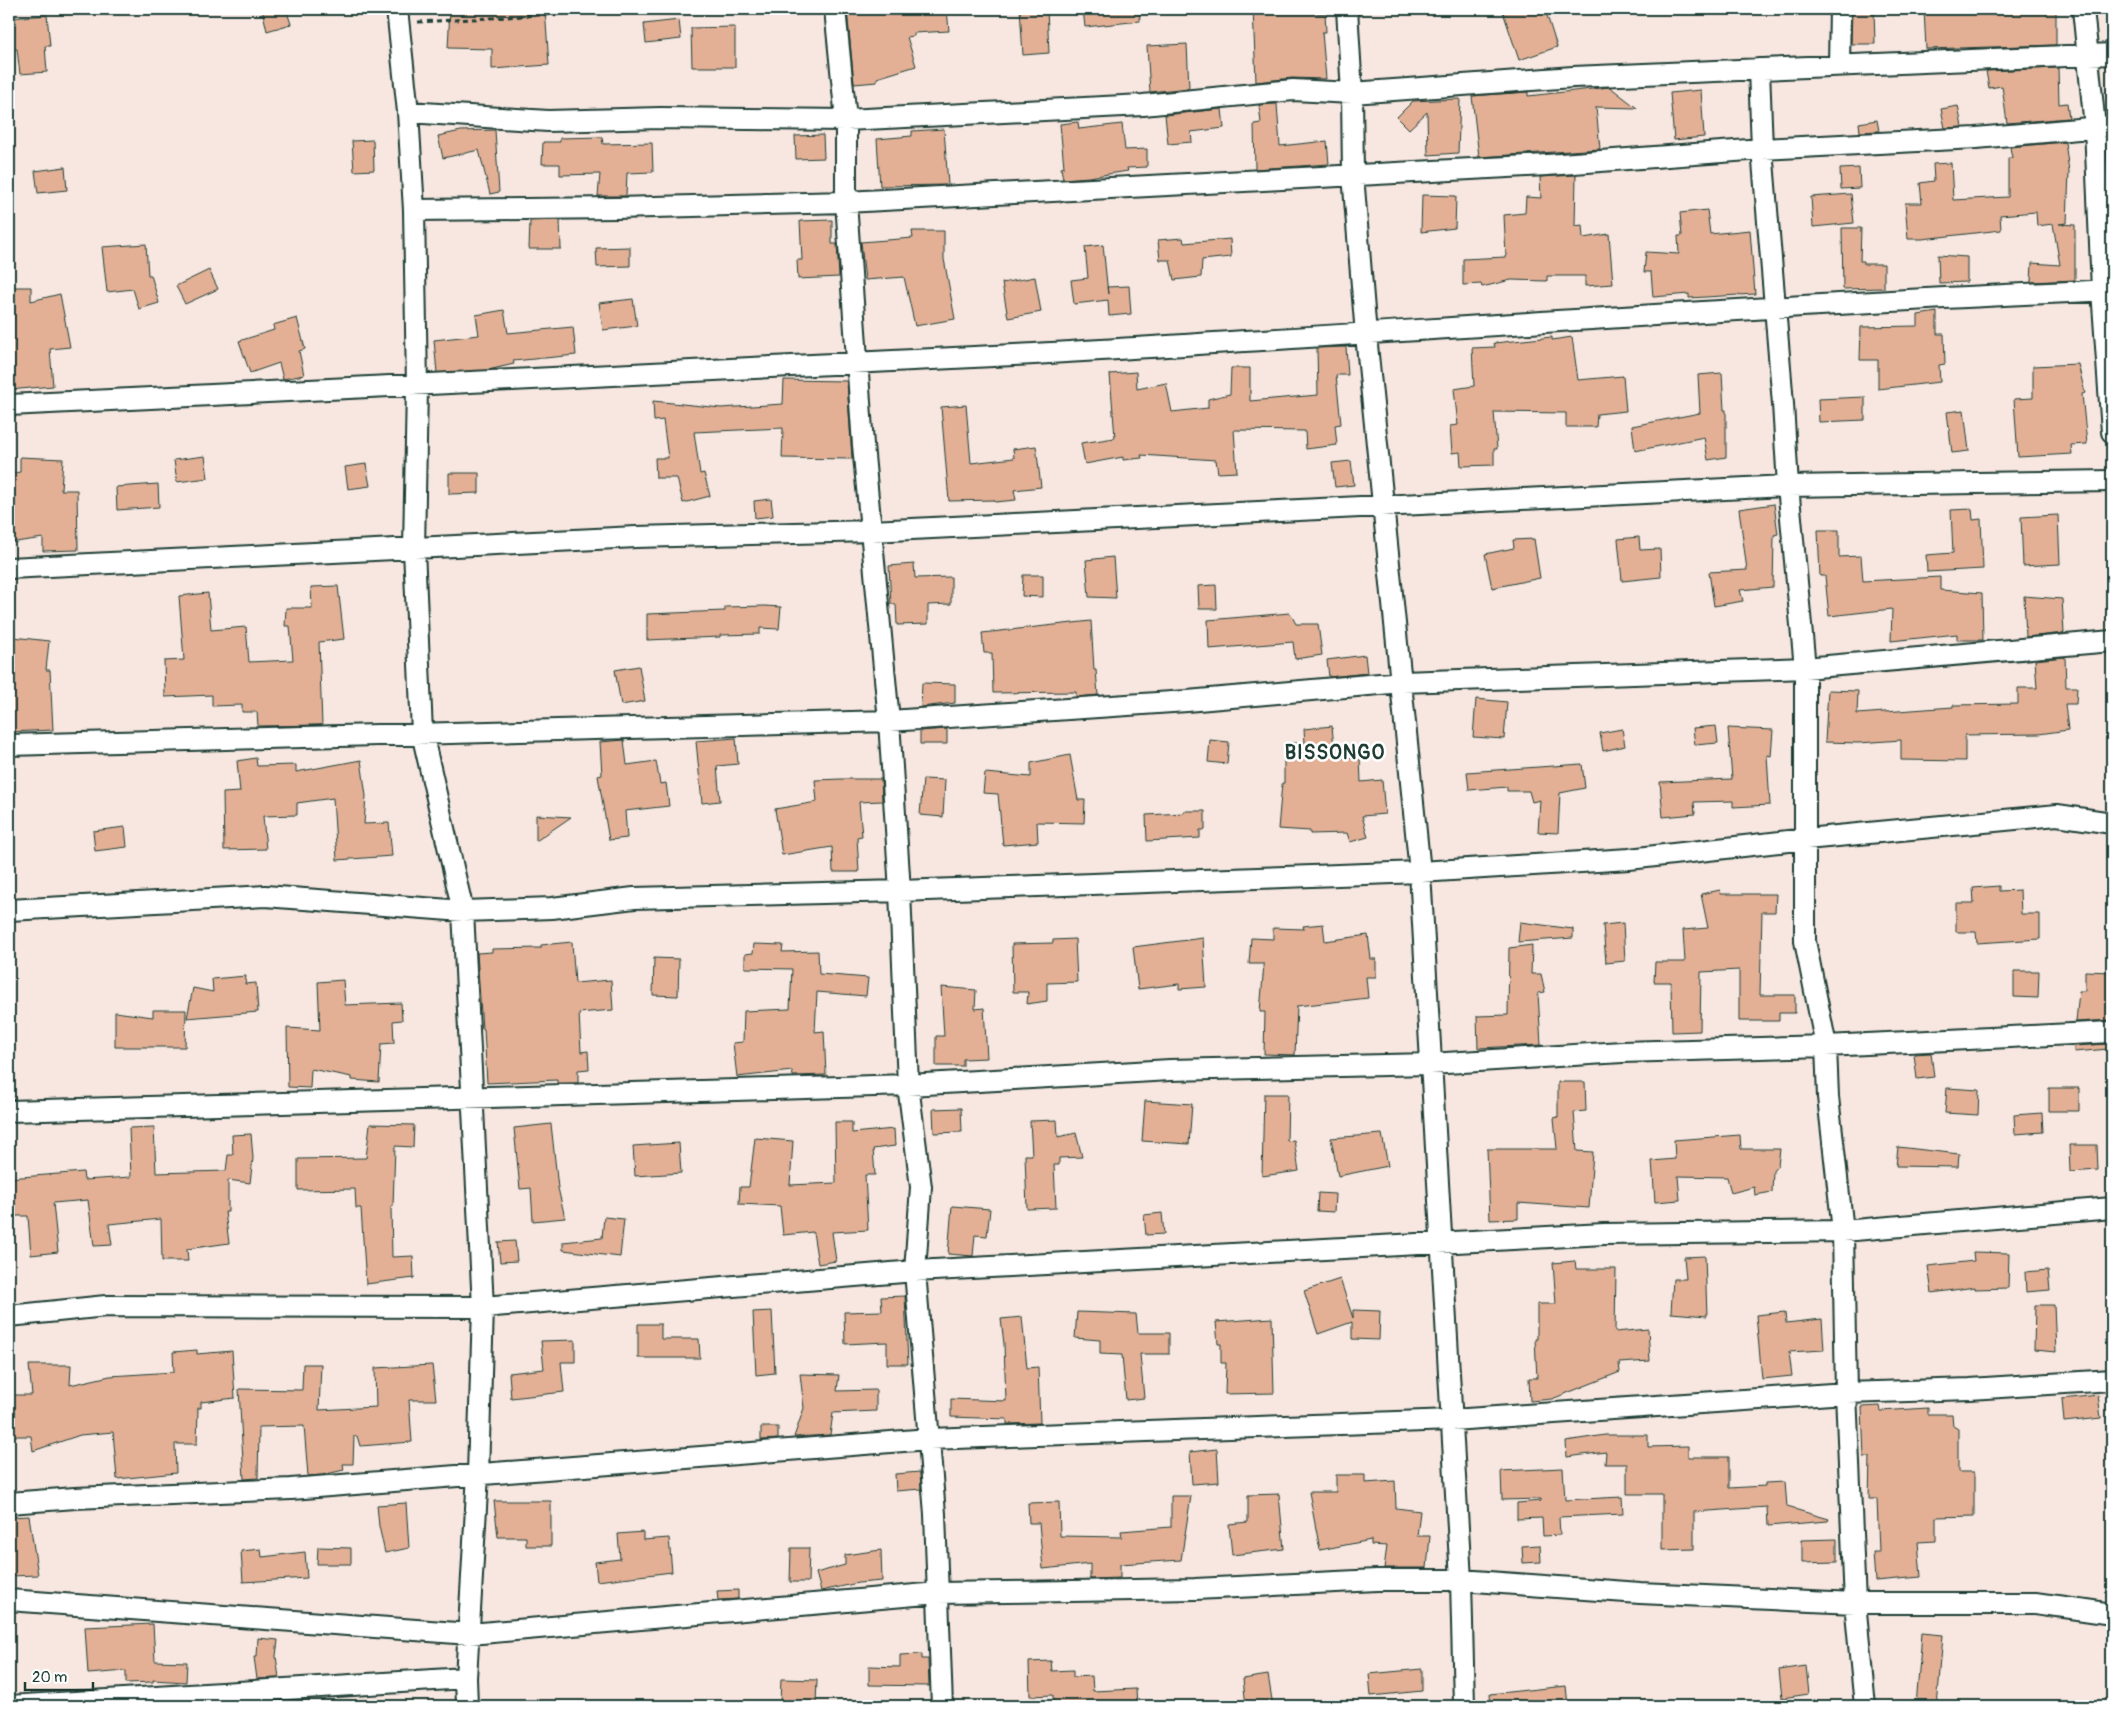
<svg xmlns="http://www.w3.org/2000/svg" width="2121" height="1715" font-family="Pangolin,sans-serif">
  <style>
    .building { fill: #e3b096; stroke: #1f3d34 }
    .lines { fill: none; stroke-linecap: round; stroke-linejoin: round }
    .minor-casing { stroke: #1f3d34; stroke-width: 24 }
    .path { stroke: #1f3d34; stroke-width: 3; stroke-dasharray: 5 4; stroke-linecap: butt }
    .minor { stroke: #fff; stroke-width: 20 }
    .labels { text-anchor: middle; dominant-baseline: central; stroke-width: 5; stroke-linejoin: round; paint-order: stroke }
    .district-label { font-size: 20px; font-weight: bold; letter-spacing: 1px; fill: #1f3d34; stroke: #fff }
  </style>
  <rect width="100%" height="100%" fill="#f7e7e0"/>
  <filter id="ink" filterUnits="userSpaceOnUse"><feTurbulence type="fractalNoise" baseFrequency=".02" numOctaves="2"/><feDisplacementMap in="SourceGraphic" scale="10" xChannelSelector="R" yChannelSelector="G"/><feConvolveMatrix kernelMatrix="1 2 1 2 8 2 1 2 1" color-interpolation-filters="sRGB"/></filter>
  <g filter="url(#ink)">
    <path class="building" d="M262,9H286L291,24L267,31Z
      M450,9H545L549,65L492,69V49L448,48Z
      M847,9H912V11L947,9L949,31L914,33V36L907,37L916,66L877,78V82L854,84Z
      M1020,9H1047L1049,53L1023,55Z
      M1083,9H1139L1140,21L1085,27Z
      M1253,9H1317V14L1325,13L1326,32H1322L1326,79L1292,78L1256,82Z
      M1502,9H1545L1557,47L1519,60Z
      M1852,9H1874L1875,44H1851Z
      M1924,9H2020L2056,11V45L1926,49Z
      M47,15L50,46H45L47,72L20,74L17,49H12L10,18Z
      M679,20L681,39L646,43L644,24Z
      M735,27V67H692L691,28Z
      M1187,44L1189,88L1150,92L1147,46Z
      M2058,68L2059,104L2067,103L2069,118L2007,123L2002,86L1989,88L1986,71Z
      M1610,87L1637,108L1596,107L1600,149L1479,157L1472,96L1528,92V96Z
      M1701,90L1704,137L1674,140L1670,93Z
      M1460,99L1458,153L1428,155L1427,112L1409,129L1397,117L1413,101Z
      M1277,104L1280,146L1327,141L1329,164L1255,169L1254,124L1261,123L1259,105Z
      M1958,106L1962,127L1945,128L1941,109Z
      M1222,109L1224,128L1191,132L1192,142L1168,144L1165,115Z
      M1877,120L1879,131L1860,132L1859,123Z
      M1078,122L1079,129L1122,124L1125,150L1147,149V167L1127,168L1128,171L1089,177L1063,179L1061,168L1064,167L1060,124Z
      M944,129L948,185L880,186L877,139L912,136V131Z
      M495,130L499,192L490,194L479,150L443,158L438,136L461,131Z
      M823,135L824,158L796,159L795,136Z
      M602,137L603,144L652,143L653,172L627,173L626,196H598L600,174L560,175V164H542L543,142H560V138Z
      M373,140L374,170L354,171L352,141Z
      M2065,142L2069,171L2067,223L2059,224L2075,225V280L2031,282L2032,263L2060,265L2053,224L2037,226L2036,212L2000,215L2001,230L1922,239H1908L1905,203H1922L1920,183L1934,181L1933,164L1951,163L1953,200L2008,197V158H2012L2010,147Z
      M65,167L67,190L38,193L35,171Z
      M1859,168L1860,188L1841,189L1840,169Z
      M1576,175L1575,226L1582,225L1583,238L1609,234L1613,284L1585,286V276H1547V281L1511,280L1482,287L1481,284L1463,285V259L1506,257L1504,215L1525,213L1526,197L1541,198L1540,177Z
      M1851,194L1854,223L1813,227L1811,197Z
      M1422,195L1456,196L1455,228L1421,232Z
      M1707,210L1710,234L1750,230L1755,294L1689,298V294L1653,297L1651,272H1644L1646,252L1679,254L1678,236H1682L1680,213Z
      M560,220L561,249H529L530,221Z
      M832,220V244H837L839,277L798,279L797,260H802L800,221Z
      M1842,228H1861L1860,261H1864V264H1884V288L1843,289Z
      M912,231H944V259L955,319L915,326L904,277L865,280L861,242L913,238Z
      M1183,238L1184,243L1230,239L1231,257L1202,260L1201,277L1174,280L1170,260H1160L1158,240Z
      M146,244L148,275H151L159,303L139,309L133,289L107,292L102,247Z
      M1103,245L1108,294L1107,287L1129,286L1131,314L1109,316L1108,300L1074,304L1071,280L1088,278L1085,247Z
      M630,247V266L597,267L596,248Z
      M1938,255L1967,257V282L1939,283Z
      M209,270L218,289L185,304L176,286Z
      M1035,277L1041,312L1008,318L1002,283Z
      M9,287H31V301L60,294L70,347L50,349L53,386L9,390Z
      M633,299L637,326L603,330L599,303Z
      M504,310L508,333L573,327L576,355L513,361L514,364L484,371L437,373L434,340L479,335L476,315Z
      M1937,312V334H1944L1945,364L1939,365L1940,382L1878,389V360H1860L1861,327L1918,326V315Z
      M297,318L305,349L299,351L304,375L283,379L279,363L250,373L239,341L274,330L273,325Z
      M1552,337V340L1572,337L1578,380L1623,376L1626,411L1597,414L1596,427H1566V413L1494,412L1497,449H1494V465L1461,466L1460,452L1452,453L1450,426L1458,425L1454,389L1474,386L1472,348L1495,347L1494,343Z
      M1346,347L1348,375H1336L1341,424L1335,425L1337,445L1306,449L1305,431L1234,430L1237,472L1218,473L1216,460L1141,455L1142,458L1123,460V457L1085,464L1081,443L1115,438L1110,374L1136,372L1137,389L1166,383L1172,412L1208,408V399L1230,394L1231,368H1250V401L1318,395L1317,348Z
      M2078,364L2085,393L2082,394L2087,444L2071,445L2072,454L2018,457L2014,399L2033,398V366Z
      M1722,373L1724,410H1726V457L1708,460L1704,437L1635,451L1632,426L1700,413L1698,375Z
      M784,380L847,381L852,459L782,458L783,428L694,432L700,474L704,473L710,496L683,503L677,478H656L655,458H668L663,420L654,421L653,401L721,408L783,404Z
      M1865,397V420L1819,422L1818,399Z
      M966,405L971,463L1014,458L1013,449L1036,446L1041,487L1014,490L1016,500L995,502L994,500L949,501L941,407Z
      M1964,410L1969,451L1952,453L1947,412Z
      M205,456L208,478L177,482L174,460Z
      M20,457L63,459L61,490H77L78,550L43,551V538L9,543V474L20,472Z
      M1351,461L1354,485L1335,487L1332,463Z
      M366,464L370,486L348,489L345,467Z
      M449,473H479V493L449,494Z
      M158,484L159,507L117,510L116,487Z
      M771,499L773,516L755,518L754,501Z
      M1774,504L1778,534L1774,535L1773,587L1740,590L1743,601L1714,606L1709,572L1747,570L1739,509Z
      M1972,509L1973,520L1981,519L1983,569L1927,572L1926,555L1953,553L1951,510Z
      M2058,515L2060,564L2023,566L2021,517Z
      M1818,530H1839V557L1861,556L1863,581L1940,577V590L1982,593L1983,640H1957V634L1891,641L1892,609L1829,616L1825,576H1820Z
      M1639,537L1640,550L1660,549L1661,577L1622,581L1618,539Z
      M1534,539L1540,578L1492,588L1485,554L1514,548L1513,540Z
      M1113,557L1116,598L1089,597L1086,560Z
      M914,564L915,578L951,577V604L928,605V624L897,625L896,604H891L889,566Z
      M1023,575H1043V597L1022,596Z
      M1216,585L1217,609H1199L1198,586Z
      M338,586L344,639L319,642L322,725L258,726L257,712H242V705L212,706V695L165,697L164,661L184,660L179,596L208,593L211,630L246,627L249,662L293,660L290,626H285L286,608H312L311,587Z
      M2024,596L2062,599L2064,633L2026,637Z
      M765,606L781,607L779,629L760,628V634L720,635V637L647,640V614L725,611V607Z
      M1290,613L1296,624H1318L1322,655L1295,659L1293,642L1209,649L1208,620Z
      M1091,621L1094,670H1096L1098,695L1076,697V692L993,693L992,653H984L982,633Z
      M13,637L49,641L46,670H50L53,730L9,732V666H11Z
      M1365,655L1367,673L1329,677L1327,660Z
      M2065,657L2066,687H2077L2076,704H2065L2068,730L2039,734L1965,735V761L1901,760V740L1859,743L1825,742L1828,690L1858,691L1857,714L1953,707V705L2018,704V688H2037L2035,660Z
      M639,666L645,701L621,705L615,670Z
      M922,683L955,684V703L921,707Z
      M1476,699L1507,702L1504,739L1473,737Z
      M1332,726L1335,758L1360,757L1361,782L1382,780L1385,814L1362,816L1368,837L1350,842L1347,833L1310,834V831L1278,829L1282,783H1284V743H1305L1304,729Z
      M1716,726L1718,743L1695,745L1693,728Z
      M1728,728L1773,730L1771,756L1767,755L1770,805L1733,807V801L1694,802L1695,814L1663,817L1660,782L1732,779Z
      M947,729V744H920V731Z
      M1622,729L1625,746L1603,751L1600,733Z
      M736,738L738,764L717,766L720,801L702,803L696,741Z
      M624,740L627,765L656,761L660,784L666,783L669,806L625,811L627,838L609,840L598,776L602,775L600,742Z
      M1210,740L1229,742L1227,764L1208,762Z
      M1070,755L1078,800H1085L1084,823L1037,822L1038,842L1003,845L998,794L983,793L985,773L1031,777V763Z
      M256,758L257,766L296,765V772L361,760L366,796L364,824L389,823L392,856L337,860L333,798L297,803V815L263,816L266,849L224,850L223,793L240,792L237,761Z
      M1582,764L1585,788L1560,793L1558,833L1538,832L1540,800L1532,802L1529,791H1507V787L1469,790L1467,772Z
      M841,779H881L882,801L859,802L862,836L857,837L859,872H833L832,847L782,855L775,809L817,802L815,780Z
      M923,779L945,780L943,817L920,815Z
      M1184,811H1205V830H1200V838L1147,841L1146,815L1184,813Z
      M536,815L571,817L536,841Z
      M125,827L127,847L95,851L93,831Z
      M1999,886V891L2020,890L2021,914H2040V939L1977,943L1976,932H1956V903H1974L1973,888Z
      M1720,890L1721,894H1776L1775,912H1762L1760,995H1795V1013H1779V1021H1739V970L1701,972L1700,1031L1672,1032L1671,982H1654L1655,962H1685L1683,930L1708,928L1701,894Z
      M1520,922L1573,929V938L1518,942Z
      M1623,923L1625,961L1606,963L1603,925Z
      M1323,924L1325,941L1368,935L1371,959H1376V977H1366L1368,998L1297,1006L1295,1055L1264,1054L1265,1012H1260L1264,964H1249L1251,938L1273,939V928L1304,929L1303,926Z
      M1203,938L1206,987L1179,989V984L1138,989L1133,947Z
      M1075,939L1077,982L1047,983V1001L1027,1004L1028,992H1013L1012,944L1053,943V940Z
      M572,942L575,983L611,980L613,1010L579,1013L581,1052L588,1051L589,1069L578,1070V1083H557V1080L487,1083L484,1029H482L477,953L492,952V949L541,948V945Z
      M754,944L783,945L782,952L818,951L819,974L868,978L866,996L817,992L815,1032L824,1031L826,1075L793,1076L792,1071L737,1077L733,1043L743,1042L744,1011L790,1009L792,969L745,968V954L753,953Z
      M1532,945L1531,974H1541L1545,992L1538,993L1541,1045L1478,1048L1477,1016L1508,1015L1509,948Z
      M654,958L679,959L678,996L653,995Z
      M2014,971H2039L2038,998L2014,997Z
      M2085,971L2111,972L2110,1020L2076,1022L2079,991H2085Z
      M246,976L245,984L256,983L258,1012L187,1018L193,988L213,992L212,979Z
      M343,980L345,1005L401,1003L402,1020L393,1021L394,1043L381,1044L379,1082L352,1080V1077L311,1069L310,1088L288,1087L287,1028L320,1030L318,982Z
      M941,987L976,990L975,1009L984,1008L987,1058L963,1059V1066H936V1036H944Z
      M153,1010H186L185,1047H115V1012L153,1017Z
      M2109,1044V1049L2074,1052V1046Z
      M1931,1053L1934,1077L1917,1079L1914,1054Z
      M1558,1082H1585L1586,1111L1574,1112L1577,1151L1593,1152L1589,1208L1518,1203V1219L1490,1220L1487,1149H1557L1554,1118L1558,1117Z
      M1947,1088L1979,1090L1978,1115L1945,1113Z
      M2049,1088H2079V1111H2049Z
      M1264,1094H1288L1287,1141L1294,1140L1299,1171L1262,1176Z
      M1145,1101L1192,1104L1189,1144L1142,1141Z
      M961,1108L962,1132L934,1133L933,1109Z
      M2042,1113L2043,1132L2015,1134L2014,1115Z
      M1057,1120L1058,1137L1076,1133L1082,1157L1059,1158V1165H1054L1056,1208L1027,1209L1025,1155H1032L1030,1121Z
      M835,1122H852V1133L894,1129L895,1146L873,1149L875,1175H865L868,1230L832,1232L836,1261L818,1264L813,1232L783,1235L780,1206L739,1204L740,1187H749L755,1138L793,1141L790,1185L836,1183Z
      M370,1124L414,1125L413,1147L395,1146L393,1206H391L392,1257L413,1256L414,1278L366,1284L361,1208H356L355,1189L298,1190V1159L366,1158Z
      M551,1124L558,1188L565,1218L533,1221L531,1188L520,1189L514,1128Z
      M154,1127L156,1173L226,1171L228,1155H233L232,1135L251,1134L253,1158L250,1183L228,1180V1212H225L229,1243L187,1249L188,1261H162L161,1219L109,1224L112,1245L94,1246L88,1200L53,1203L58,1252L31,1255L28,1216H9V1178L83,1172L84,1180L131,1177L129,1128Z
      M1382,1134L1388,1166L1338,1176L1331,1138Z
      M1740,1135L1741,1149H1780L1778,1165L1773,1171L1772,1192L1755,1195L1754,1187L1731,1193L1727,1177L1678,1176L1680,1200L1655,1202L1652,1161L1675,1159L1674,1140Z
      M679,1143L681,1173L635,1176L633,1146Z
      M2069,1145H2097L2098,1170L2070,1172Z
      M1898,1147L1959,1154L1958,1167L1896,1166Z
      M1318,1193L1335,1194L1334,1212L1317,1211Z
      M952,1206L990,1209L987,1236L975,1235L973,1256L948,1254Z
      M1162,1213L1164,1234L1146,1235L1144,1215Z
      M604,1217L624,1219L620,1257L563,1250V1242L602,1238Z
      M515,1241L517,1261L500,1262L498,1242Z
      M1973,1252L2009,1253L2008,1288L1975,1289V1287L1932,1293L1928,1266L1974,1261Z
      M1705,1256L1707,1316L1671,1313L1673,1279H1686L1684,1257Z
      M1575,1261L1576,1269H1616L1615,1332L1648,1329L1650,1361L1619,1363L1620,1372L1552,1399L1530,1401L1529,1378H1537L1535,1339H1537V1304H1556L1553,1263Z
      M2048,1270L2050,1290L2026,1292L2025,1272Z
      M1340,1279L1353,1318V1310L1380,1311L1379,1340L1352,1339V1322L1318,1334L1304,1291Z
      M905,1296L908,1364H887V1342L845,1344L844,1312L882,1311L881,1297Z
      M2035,1305H2054L2056,1352L2034,1350Z
      M772,1311L775,1373L756,1375L753,1312Z
      M1077,1312L1136,1314L1138,1333H1169V1354H1140L1144,1398L1126,1400L1122,1355L1100,1354V1340L1075,1338Z
      M1785,1312L1786,1323L1822,1319L1824,1350L1789,1352L1792,1376L1762,1379L1756,1315Z
      M1022,1317L1027,1368L1038,1367L1040,1423L1007,1424V1419L951,1417V1399L1006,1401L1004,1344L1001,1319Z
      M1272,1318L1274,1393L1225,1394L1226,1363H1221V1344H1218L1216,1322Z
      M638,1324H661V1339H699L700,1358H638Z
      M575,1340V1362H561L564,1392L511,1398L509,1373L544,1369L541,1341Z
      M197,1350V1354L232,1351L235,1398L201,1402V1408H198L197,1444H175L176,1473L117,1479L113,1432L80,1435L33,1451L31,1436H9V1395H32L29,1365H71L70,1385L110,1376L174,1372L173,1352Z
      M303,1364H321L319,1410L376,1407L375,1368L432,1365L436,1400H409L412,1442L360,1446L357,1436H354L353,1464H343L344,1470L322,1475L308,1476L304,1426L259,1427L258,1478L244,1479L239,1389L302,1390Z
      M800,1374L839,1375L837,1391L876,1390V1411L833,1413L830,1435L794,1437L804,1408Z
      M2098,1395L2101,1418L2064,1422L2062,1399Z
      M1880,1406L1881,1411L1928,1408V1414H1952L1953,1426L1958,1429V1472H1974V1516L1936,1517V1541L1918,1542L1921,1577L1875,1581L1873,1552H1879L1877,1499H1869L1870,1457H1864L1862,1407Z
      M761,1427H778V1439L761,1440Z
      M1605,1435H1648V1447L1688,1446V1457H1729V1488L1765,1486V1483L1785,1482L1787,1507L1829,1519L1828,1521L1768,1526L1767,1507L1694,1512V1549L1662,1550V1494H1627V1464H1605L1606,1452L1567,1457L1566,1441Z
      M1217,1449L1219,1482L1192,1484L1190,1452Z
      M1563,1468L1565,1500L1622,1497L1623,1514L1559,1517L1560,1535L1543,1536L1542,1518L1517,1519V1503L1541,1501V1499L1502,1500L1501,1471Z
      M920,1472L921,1489L896,1491L895,1474Z
      M1336,1475H1365V1483L1395,1481L1396,1508L1420,1511L1417,1536H1430L1427,1568H1384L1387,1546L1371,1545V1540L1320,1550L1309,1492H1336Z
      M1279,1494L1284,1549L1232,1555L1229,1524L1248,1522V1495Z
      M1171,1496H1191L1181,1560L1120,1564V1578L1090,1579V1564L1043,1569L1039,1523H1029L1028,1503L1059,1502L1060,1536L1122,1537L1121,1531L1171,1527Z
      M494,1501H551V1546H526V1537H498Z
      M406,1503L409,1548L385,1553L379,1526L377,1505Z
      M29,1516L38,1575L10,1576L9,1517Z
      M643,1532V1540L669,1538L672,1572L597,1581L595,1562L620,1559L618,1534Z
      M1837,1539V1562L1802,1563V1540Z
      M1540,1545L1541,1562L1523,1563L1522,1546Z
      M318,1547L351,1548V1564H317Z
      M791,1548H809L808,1582H790Z
      M261,1549L262,1557L305,1552L307,1578L243,1582L241,1551Z
      M881,1550L882,1581L858,1583L821,1591L816,1573L845,1565V1555Z
      M738,1590V1599L718,1600L717,1591Z
      M153,1624L155,1661L187,1662L186,1682L153,1680V1682L126,1683V1671L88,1674L85,1627Z
      M1922,1633L1943,1635L1937,1706H1916Z
      M258,1638L278,1640L276,1656L279,1678L257,1679L254,1657H257Z
      M922,1654V1659H928L929,1686L869,1685V1666L900,1667V1655Z
      M1051,1661L1052,1671L1073,1670V1677L1092,1676L1093,1691L1136,1689L1137,1706H1053V1695L1030,1696L1029,1662Z
      M1806,1666L1809,1694L1782,1698L1779,1670Z
      M1422,1669V1691L1371,1696L1369,1674Z
      M1268,1675L1273,1706H1246L1243,1679Z
      M781,1679L817,1680L816,1703H780Z
      M1566,1686L1568,1706H1491L1490,1694Z"/>
    <g class="lines">
      <g class="minor-casing">
        <path id="minor" d="M397,9L408,112L414,210L417,387L414,549L422,733L463,911L483,1307L478,1474L466,1678L467,1706
          M835,9L846,120V202L863,445L889,721L900,891L908,1085L921,1187L915,1271L935,1514L942,1706
          M1347,9L1352,93L1353,175L1366,335L1420,872L1461,1580L1464,1706
          M2083,9L2095,127L2102,290L2112,432
          M1839,65L1840,9
          M1759,69L1762,149L1783,404L1788,486L1805,668V941L1826,1046L1828,1097L1843,1231L1846,1393L1855,1603L1865,1706
          M408,112L548,121L660,118L846,120L1143,105L1293,90L1352,93L1573,77L2112,54
          M414,210L616,208L846,202L1547,165L1762,149L1976,138L2112,126
          M9,405C351,388 693,374 1034,354C1394,333 1753,306 2112,290
          M9,568L636,537L871,531L1788,486L2112,481
          M9,745L889,721L1187,701L1402,682L1805,668L2112,641
          M9,910L265,896L463,911L552,908L634,898L900,891L1420,872L1629,859L1806,839L2057,815L2112,823
          M9,1111L908,1085L1170,1070L1430,1064L1622,1052L1826,1046L2112,1032
          M9,1316L106,1306L483,1307L915,1271L1604,1234L1843,1231L2112,1208
          M9,1503L75,1498L291,1489L929,1439L1452,1420L1846,1393L1970,1389L2112,1380
          M9,1600L470,1634L938,1593L1195,1589L1377,1580H1461L1640,1593L1855,1603H2036L2112,1614
          M9,1706L466,1678"/>
      </g>
      <path class="path" d="M418,22L612,11"/>
      <use href="#minor" class="minor"/>
    </g>
  </g>
  <g class="labels">
    <g class="district-label">
      <text x="1335" y="752">BISSONGO</text>
    </g>
  </g>
  <rect width="2121" height="1715" fill="none" stroke="#fff" stroke-width="30"/>
  <rect x="15" y="15" width="2091" height="1685" fill="none" stroke="#1f3d34" stroke-width="2" filter="url(#ink)"/>
  <path d="M25 1682v8h68v-8" fill="none" stroke="#1f3d34" stroke-width="2.5"/>
  <text x="32" y="1682" font-size="15" fill="#1f3d34" stroke="#ffffff" stroke-width="4" paint-order="stroke">20 m</text>
</svg>
